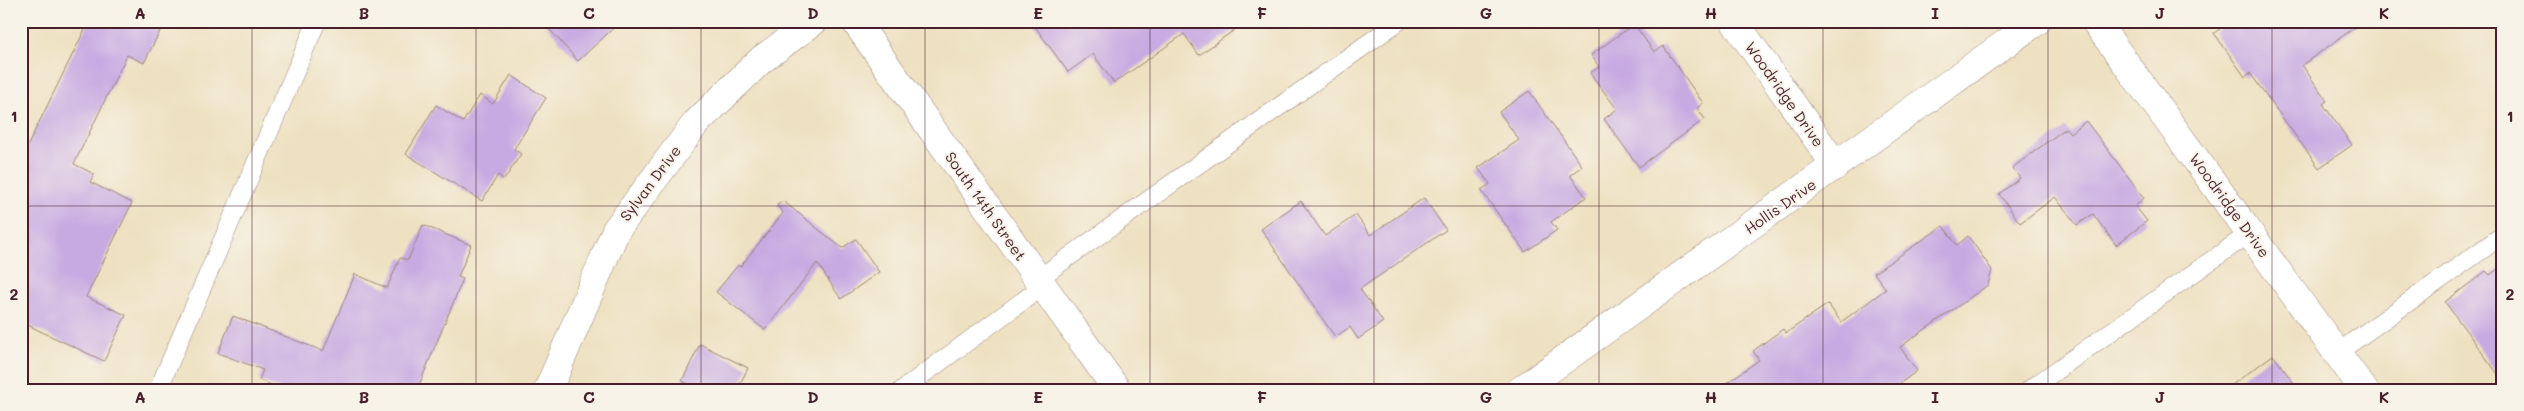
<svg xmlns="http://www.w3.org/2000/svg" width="2524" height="411" font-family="Mali,sans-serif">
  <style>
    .building { fill: #c8aae2 }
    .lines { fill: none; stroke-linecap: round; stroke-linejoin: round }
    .lane-casing { stroke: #9c8076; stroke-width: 19 }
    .street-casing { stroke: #9c8076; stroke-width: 29 }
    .secondary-casing { stroke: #9c8076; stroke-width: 29 }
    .lane { stroke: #fff; stroke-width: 18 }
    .street { stroke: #fff; stroke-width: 28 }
    .secondary { stroke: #fff; stroke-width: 28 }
    .grid { fill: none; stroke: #4a1f2b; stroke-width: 1; stroke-opacity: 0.55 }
    .labels { text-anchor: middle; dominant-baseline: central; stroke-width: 4; stroke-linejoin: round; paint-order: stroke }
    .street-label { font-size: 15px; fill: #4a1f2b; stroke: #f7f3e8 }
    .neatline { fill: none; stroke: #4a1f2b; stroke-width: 2 }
    .grid-label { font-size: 16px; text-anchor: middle; font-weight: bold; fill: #4a1f2b }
  </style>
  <rect width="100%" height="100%" fill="#f7f3e8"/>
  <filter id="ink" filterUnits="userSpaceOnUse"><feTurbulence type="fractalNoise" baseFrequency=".02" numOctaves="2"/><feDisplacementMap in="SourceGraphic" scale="10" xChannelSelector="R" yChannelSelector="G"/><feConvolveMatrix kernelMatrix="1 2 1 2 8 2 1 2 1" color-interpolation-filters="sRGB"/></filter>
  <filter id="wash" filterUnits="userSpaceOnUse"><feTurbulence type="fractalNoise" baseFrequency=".0096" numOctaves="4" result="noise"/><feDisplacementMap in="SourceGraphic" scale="20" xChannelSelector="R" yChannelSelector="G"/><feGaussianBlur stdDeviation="1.12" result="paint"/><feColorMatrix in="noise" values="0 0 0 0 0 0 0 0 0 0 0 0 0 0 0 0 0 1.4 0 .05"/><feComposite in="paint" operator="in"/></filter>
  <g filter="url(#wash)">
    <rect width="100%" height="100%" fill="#eee1c1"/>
    <g id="blocks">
      <path class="building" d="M89,21H165L144,63L127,55L74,164L94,174L90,182L132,203L86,297L126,315L104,361L21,322V159Z
        M542,21H621L578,61Z
        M1031,21H1247L1199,55L1184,34L1114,83L1093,54L1068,72Z
        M2231,21H2364L2302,65L2327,101L2323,104L2352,145L2319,168L2250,73L2245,77L2214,33Z
        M1634,24L1654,52L1663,46L1703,103L1697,108L1705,119L1639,167L1604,119L1617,109L1590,73L1599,67L1591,55Z
        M511,75L546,98L514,149L521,154L504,180L498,175L482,201L406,154L436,105L463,122L480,95L493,104Z
        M1529,91L1582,166L1570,175L1586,197L1551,222L1557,230L1525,252L1481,190L1490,184L1478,168L1519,140L1499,112Z
        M2086,121L2144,198L2135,206L2147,221L2116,245L2093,214L2077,225L2055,197L2020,223L1999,194L2020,178L2012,168L2066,128L2070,133Z
        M1424,198L1446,230L1360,289L1383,322L1358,339L1350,327L1335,337L1261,229L1301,201L1325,236L1356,215L1370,235Z
        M783,201L842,248L856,239L879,272L841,299L817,263L765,330L716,292L738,265L740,267L783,213L777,205Z
        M423,225L471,245L458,277L463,279L417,390H283L259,380L263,370L218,353L233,316L323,351L355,274L387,288L400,258L408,260Z
        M1943,226L1957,245L1968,236L1992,270L1988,285L1900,347L1917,371L1891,390H1716L1759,360L1753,351L1783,329L1786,333L1828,304L1841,322L1886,289L1874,273Z
        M2503,265V381L2445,302L2486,271L2490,275Z
        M700,344L748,368L737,390H701L682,381Z
        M2273,355L2299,390H2225Z"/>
    </g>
  </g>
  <g filter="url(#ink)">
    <use href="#blocks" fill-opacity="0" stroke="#9c8076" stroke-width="1"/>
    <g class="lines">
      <g class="lane-casing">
        <path id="lane" d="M1038,279L1399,21
          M2337,353L2503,235
          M158,390L317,21
          M902,390L1043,286
          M2029,390L2250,233"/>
      </g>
      <g class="street-casing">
        <path id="street" d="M1734,21L1836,166
          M2095,21L2364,390
          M548,390L616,230L696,123L761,60L814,21
          M1521,390L2037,21"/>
      </g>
      <g class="secondary-casing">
        <path id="secondary" d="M855,21L1117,390"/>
      </g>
      <use href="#lane" class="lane"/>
      <use href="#street" class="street"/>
      <use href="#secondary" class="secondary"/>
    </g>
  </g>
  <path class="grid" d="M252,21V390M476,21V390M701,21V390M925,21V390M1150,21V390M1374,21V390M1599,21V390M1823,21V390M2048,21V390M2272,21V390M21,206H2503"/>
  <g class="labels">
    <g class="street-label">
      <text transform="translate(1785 94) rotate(55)">Woodridge Drive</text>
      <text transform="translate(650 183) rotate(-53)">Sylvan Drive</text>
      <text transform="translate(2230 205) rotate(54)">Woodridge Drive</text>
      <text transform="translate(986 206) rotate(55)">South 14th Street</text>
      <text transform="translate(1780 206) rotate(-35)">Hollis Drive</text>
    </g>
  </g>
  <rect width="2524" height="411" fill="none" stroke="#f7f3e8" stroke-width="55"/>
  <rect x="28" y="28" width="2468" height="356" class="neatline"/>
  <g class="grid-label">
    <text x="140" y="19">A</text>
    <text x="364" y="19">B</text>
    <text x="589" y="19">C</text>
    <text x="813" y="19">D</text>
    <text x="1038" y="19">E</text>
    <text x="1262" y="19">F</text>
    <text x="1486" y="19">G</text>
    <text x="1711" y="19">H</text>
    <text x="1935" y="19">I</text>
    <text x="2160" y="19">J</text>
    <text x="2384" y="19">K</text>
    <text x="14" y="122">1</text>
    <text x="2510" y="122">1</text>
    <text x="14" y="300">2</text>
    <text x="2510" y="300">2</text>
    <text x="140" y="403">A</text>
    <text x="364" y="403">B</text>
    <text x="589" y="403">C</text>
    <text x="813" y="403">D</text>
    <text x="1038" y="403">E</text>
    <text x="1262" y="403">F</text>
    <text x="1486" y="403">G</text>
    <text x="1711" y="403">H</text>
    <text x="1935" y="403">I</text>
    <text x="2160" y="403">J</text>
    <text x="2384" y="403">K</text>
  </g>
</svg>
